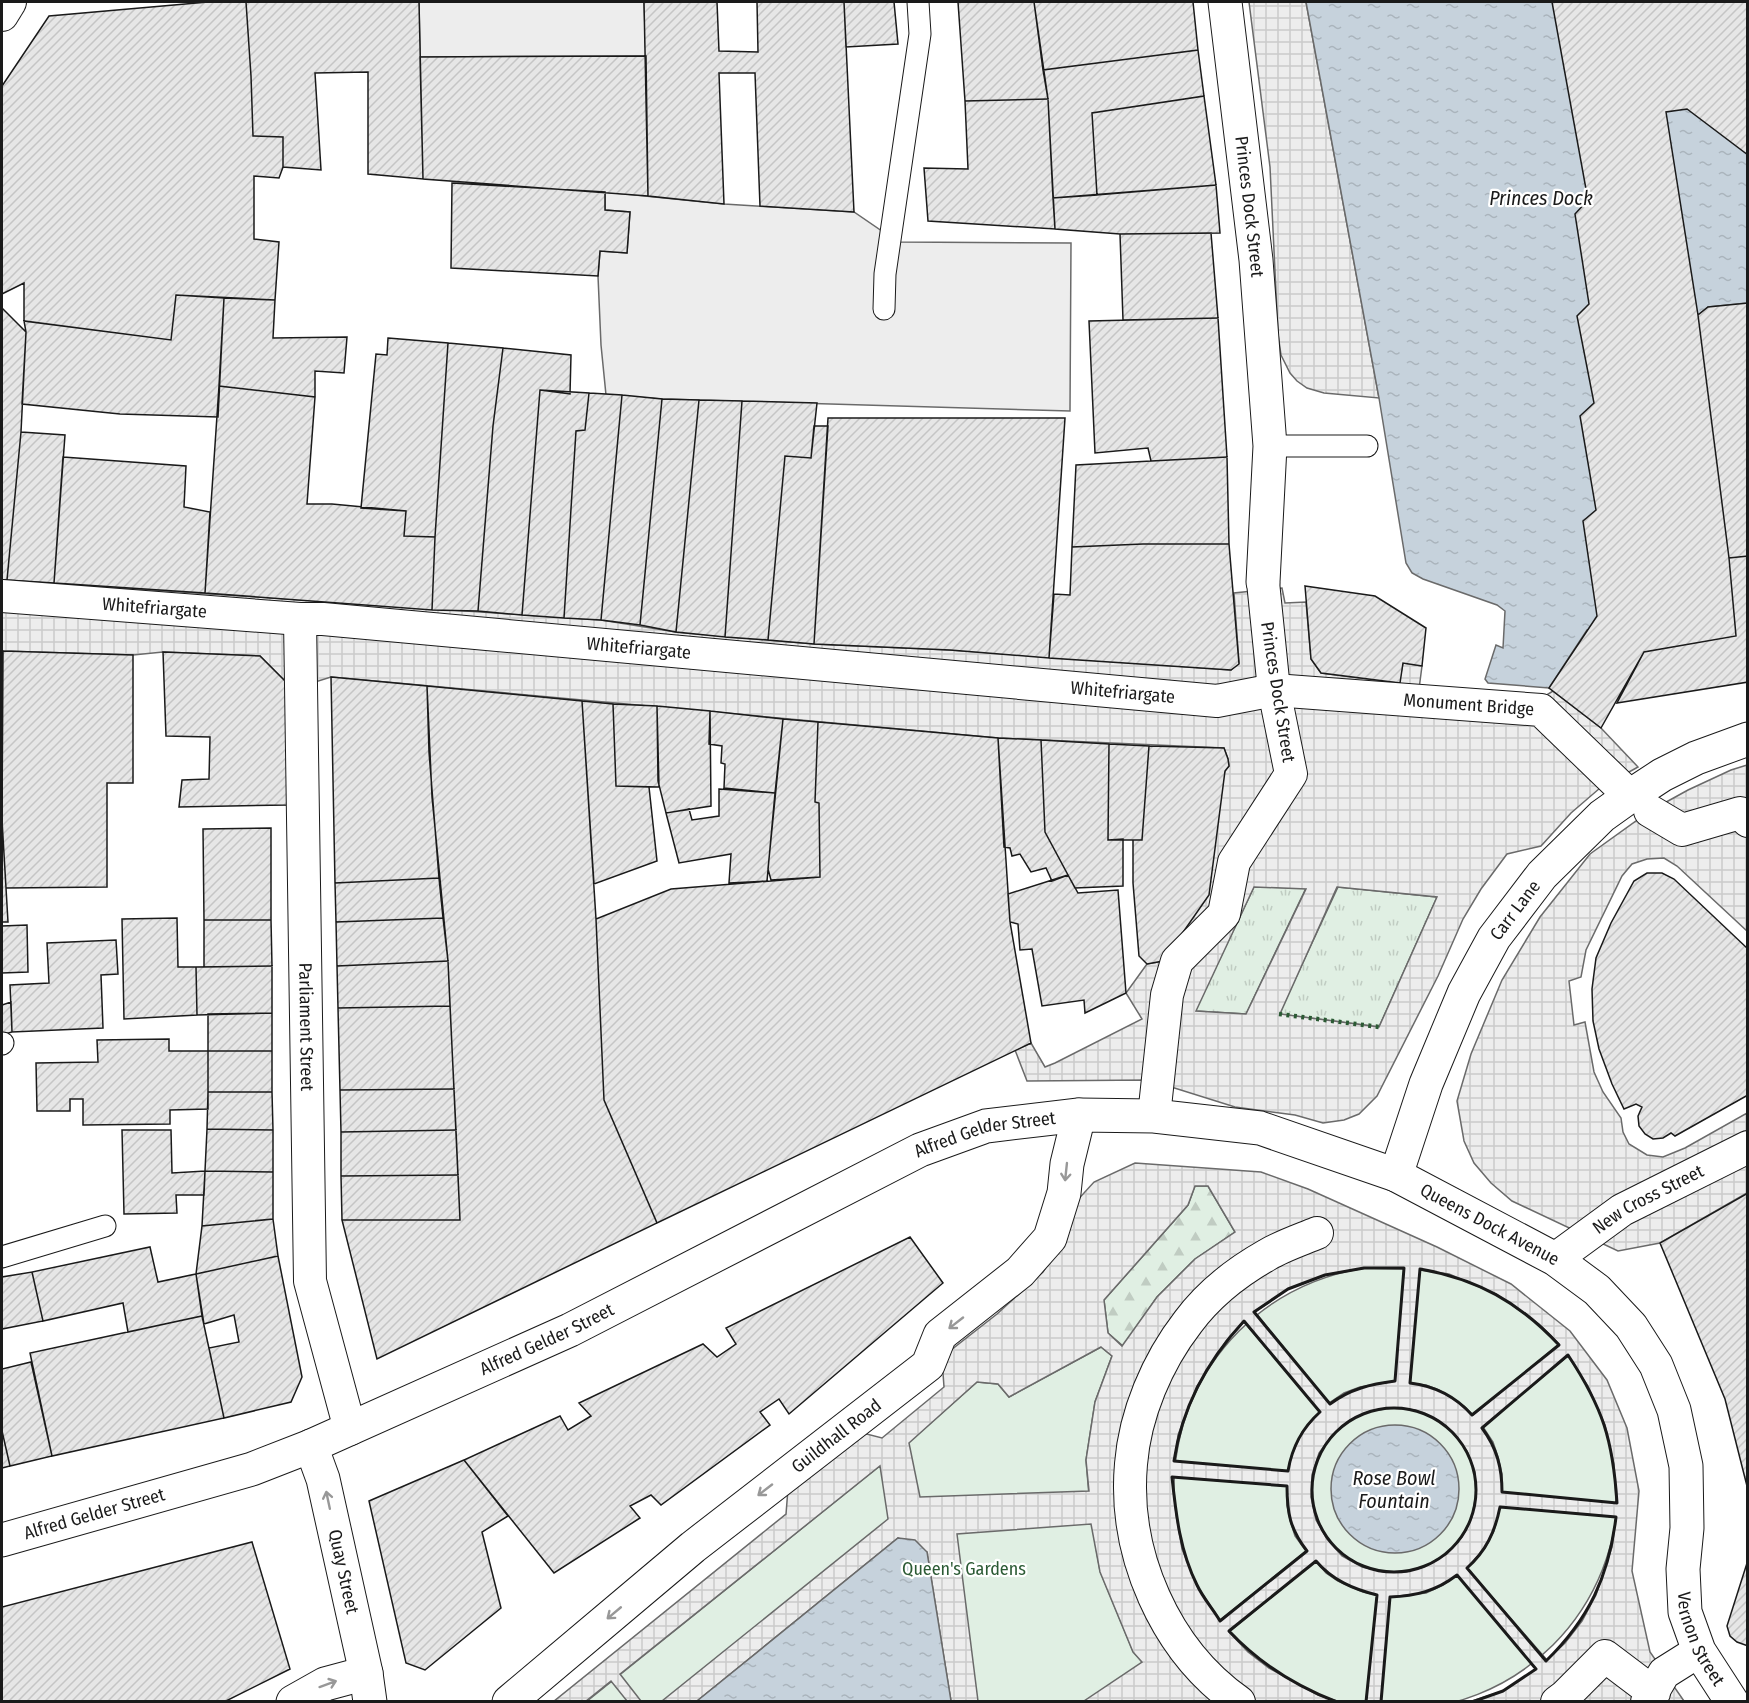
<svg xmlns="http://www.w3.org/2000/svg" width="1749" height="1703" font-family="'Fira Sans Condensed',sans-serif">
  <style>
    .grass { fill: url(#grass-tufts); stroke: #6a6a6a; stroke-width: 1.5 }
    .forest { fill: url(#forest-firs); stroke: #6a6a6a; stroke-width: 1.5 }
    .green { fill: #e0efe3; stroke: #6a6a6a; stroke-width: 1.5 }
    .parking { fill: #ededed; stroke: #6a6a6a; stroke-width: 1.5 }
    .plaza { fill: url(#plaza-grid); stroke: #6a6a6a; stroke-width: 1.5; fill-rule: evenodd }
    .water { fill: url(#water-ripples); stroke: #6a6a6a; stroke-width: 1.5 }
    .building { fill: url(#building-hatch); stroke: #1a1a1a; stroke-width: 1.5 }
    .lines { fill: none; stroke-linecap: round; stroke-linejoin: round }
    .service-casing { stroke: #1a1a1a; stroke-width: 23 }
    .pedestrian-casing { stroke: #1a1a1a; stroke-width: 34 }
    .minor-casing { stroke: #1a1a1a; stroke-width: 35 }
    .service { stroke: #fff; stroke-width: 21 }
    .pedestrian { stroke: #fff; stroke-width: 32 }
    .minor { stroke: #fff; stroke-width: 33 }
    .hedge { stroke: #2b5a34; stroke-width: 4.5; stroke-dasharray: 3 4.5; stroke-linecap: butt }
    .wall { stroke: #1a1a1a; stroke-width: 3 }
    .oneway { stroke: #989898 }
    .labels { text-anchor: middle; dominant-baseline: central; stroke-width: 4.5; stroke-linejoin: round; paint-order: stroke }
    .street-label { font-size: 18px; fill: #1a1a1a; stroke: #fff }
    .park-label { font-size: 18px; fill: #2b5a34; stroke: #fff }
    .water-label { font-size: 20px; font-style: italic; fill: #1a1a1a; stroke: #fff }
  </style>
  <defs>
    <pattern id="grass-tufts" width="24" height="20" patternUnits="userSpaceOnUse" patternTransform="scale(1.5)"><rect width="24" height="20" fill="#e0efe3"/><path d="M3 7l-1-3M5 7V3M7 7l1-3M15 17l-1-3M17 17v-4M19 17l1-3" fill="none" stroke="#c0ccc2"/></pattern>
    <pattern id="forest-firs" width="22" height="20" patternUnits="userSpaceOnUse" patternTransform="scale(1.5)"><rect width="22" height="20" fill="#e0efe3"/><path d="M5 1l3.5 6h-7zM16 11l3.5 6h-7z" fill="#c0ccc2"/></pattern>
    <pattern id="plaza-grid" width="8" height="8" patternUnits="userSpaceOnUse" patternTransform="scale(1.5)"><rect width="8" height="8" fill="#ededed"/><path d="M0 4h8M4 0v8" fill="none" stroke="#cbcbcb"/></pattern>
    <pattern id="water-ripples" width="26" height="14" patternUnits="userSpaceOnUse" patternTransform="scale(1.5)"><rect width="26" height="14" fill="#c6d2dc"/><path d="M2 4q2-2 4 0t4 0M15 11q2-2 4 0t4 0" fill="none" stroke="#aab4bc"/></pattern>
    <pattern id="building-hatch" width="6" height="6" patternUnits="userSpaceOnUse" patternTransform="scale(1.5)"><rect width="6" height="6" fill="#e6e6e6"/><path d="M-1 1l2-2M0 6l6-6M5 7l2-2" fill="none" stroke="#c5c5c5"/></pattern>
  </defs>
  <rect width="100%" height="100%" fill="#fff"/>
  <path class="grass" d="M1254,887L1306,888L1246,1014L1195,1011Z
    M1338,887L1437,897L1379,1027L1279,1014Z"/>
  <path class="forest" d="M1195,1186H1208L1235,1232L1195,1259L1157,1297L1123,1346L1108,1333L1104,1300L1188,1205Z"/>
  <path class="green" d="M1174 1488a222 222 0 1 1 444 0a222 222 0 1 1-444 0Z
    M1101,1347L1112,1356L1095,1402L1086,1460L1091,1519L1100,1571L1133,1651L1174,1701L586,1702L908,1443L977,1382L998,1384L1009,1397Z"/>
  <path class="parking" d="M419,2H644L646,56L420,57Z
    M605,192L724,204L854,212L898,242L1071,243L1070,411L662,399L606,395L601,345L598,276L600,251L627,253L630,212L605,210Z"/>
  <path class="plaza" d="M1249,2H1306L1379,398L1324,393L1307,388L1297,381L1290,373L1281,355L1278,334L1270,167Z
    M2,580L601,620L676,632L814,644L950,650L1231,670L1239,663L1234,593L1282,588L1285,603L1306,602L1311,659L1321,673L1399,683L1403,663L1422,666L1419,689L1542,698L1553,691L1601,728L1638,767L1600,788L1571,813L1541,846L1507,854L1481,889L1463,919L1438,976L1377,1096L1359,1114L1344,1120L1323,1123L1295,1115L1235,1107L1149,1080L1027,1081L1015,1050L1031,1043L1045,1067L1055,1063L1142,1019L1126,993L1147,964L1163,961L1225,771L1229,766L1228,759L1224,748L998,738L331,677L293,689L260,656L163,652L133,655L2,651ZM1254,887L1306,889L1246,1014L1196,1011ZM1337,887L1437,897L1379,1027L1280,1014Z
    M1747,765V931L1677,866L1664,858L1647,859L1632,864L1622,876L1586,950L1581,977L1569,981L1574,1025L1585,1022L1594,1072L1603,1092L1621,1118L1623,1132L1629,1144L1647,1155L1663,1157L1685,1148L1747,1113V1193L1660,1243L1618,1251L1512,1201L1491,1183L1474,1163L1464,1141L1457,1101L1471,1054L1502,980L1540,917L1590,854L1650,811L1688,790L1731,770Z
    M1135,1163L1261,1172L1308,1189L1437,1247L1511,1284L1570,1331L1607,1380L1627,1428L1639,1491L1632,1571L1650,1652L1684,1701H1472L1503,1691L1536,1669L1457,1575L1443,1585L1426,1593L1390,1597L1381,1701H1366L1377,1595L1363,1592L1338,1581L1326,1573L1316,1561L1229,1632L1248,1652L1269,1668L1318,1695L1337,1701H1084L1142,1662L1133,1652L1100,1572L1091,1524L957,1534L978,1701H951L927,1552L898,1538L697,1701H662L888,1519L880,1466L620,1674L641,1701H627L611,1681L586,1701L553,1702L786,1514L788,1489L859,1432L882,1438L944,1387L943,1373L946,1354L997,1314L1043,1272L1063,1241L1072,1206L1094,1182ZM1195,1186H1208L1235,1232L1195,1259L1157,1297L1122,1346L1108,1333L1104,1300L1188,1205ZM1364,1268L1404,1269L1395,1381L1360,1387L1344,1393L1329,1403L1255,1312L1288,1289L1325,1275ZM1420,1270L1449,1274L1496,1294L1539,1324L1559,1344L1473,1415L1464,1406L1439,1390L1426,1385L1410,1383ZM1244,1322L1320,1412L1302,1432L1291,1457L1288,1471L1175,1461L1178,1435L1197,1386L1226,1341ZM1101,1347L1112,1356L1095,1402L1086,1460L1089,1491L920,1497L909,1443L977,1382L998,1384L1009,1397ZM1568,1356L1588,1386L1605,1425L1614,1464L1616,1503L1502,1492V1474L1498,1457L1493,1442L1483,1427ZM1392,1408L1415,1410L1436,1419L1454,1433L1467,1451L1475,1472L1476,1494L1472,1517L1462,1537L1447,1554L1428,1565L1406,1572H1384L1362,1567L1342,1556L1327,1539L1316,1520L1311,1497L1312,1475L1319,1453L1332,1435L1350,1420L1370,1411ZM1172,1477L1287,1486V1505L1290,1520L1295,1536L1306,1551L1220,1620L1197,1586L1182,1549L1176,1514ZM1500,1507L1616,1517L1612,1547L1596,1595L1582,1621L1565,1643L1547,1660L1467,1568L1485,1548L1494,1531Z"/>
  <path class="water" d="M1306,2H1747V303L1708,307L1698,315L1733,610L1587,630L1549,688L1488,683L1485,679L1496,645L1503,648L1505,611L1497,605L1423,579L1412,573L1406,563L1379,398Z
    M1331 1489a64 64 0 1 1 128 0a64 64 0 1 1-128 0Z
    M898,1538L915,1540L927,1552L951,1701H697Z"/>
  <path class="building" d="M208,2H246L251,76L253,136L283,137V167L279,178L254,176V239L279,242L275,300L176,295L171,340L24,321V283L2,294V86L49,16Z
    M246,2H419L423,179L368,174V72L315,73L321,170L283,167V137L253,136L251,76Z
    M644,2H717L719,51L758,52L757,2H844L854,212L760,206L755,73H719L724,204L648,196Z
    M844,2H894L898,44L846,47Z
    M958,2H1034L1048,99L965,101Z
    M1034,2H1193L1198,50L1043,70Z
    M1552,2H1748V155L1687,109L1666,112L1698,315L1729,558L1736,636L1644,652L1601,728L1549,688L1597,616L1583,521L1596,510L1580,416L1594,403L1577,316L1589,304L1575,214L1588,200Z
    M1198,50L1204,96L1092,113L1097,195L1053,198L1048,99L1043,70Z
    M646,56L648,196L423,179L420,57Z
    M1204,96L1216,185L1097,195L1092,113Z
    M1048,99L1055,229L928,221L924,168L968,169L965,101Z
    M452,183L605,192V210L630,212L627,253L600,251L598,276L451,268Z
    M1216,185L1220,233L1120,234L1055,229L1053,198Z
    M1211,233L1218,318L1123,320L1120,234Z
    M176,295L224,298L218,417L120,414L22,404L26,332L24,321L171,340Z
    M224,298L275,300L273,338L347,337L344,373L315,371V397L219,386Z
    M1748,303V556L1729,558L1698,315L1708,307Z
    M2,308L26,332L21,432L7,580H2Z
    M1218,318L1227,457L1151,461L1148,448L1095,453L1089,321Z
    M388,338L448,343L435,537L404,536L406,511L361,508L376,354L387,355Z
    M448,343L503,348L493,426L478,611L432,610L435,537Z
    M503,348L571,355L570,394L540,390L522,615L478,611L493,426Z
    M219,386L315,397L307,504H332L406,511L404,536L435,537L432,610L205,593Z
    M540,390L589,393L585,430L576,431L564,618L522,615Z
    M589,393L622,395L601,620L564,618L576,431L585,430Z
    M622,395L662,399L640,625L601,620Z
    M662,399L699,400L676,632L640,625Z
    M699,400L742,401L725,637L676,632Z
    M742,401L817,403L811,458L785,456L768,640L725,637Z
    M828,418H1065L1049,658L950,650L814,644Z
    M814,426H828L814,644L768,640L785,456L811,458Z
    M21,432L65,435L54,583L7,580Z
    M63,457L186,466L184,507L210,512L205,593L54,583Z
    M1227,457L1229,544H1143L1072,547L1076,465Z
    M1143,544H1229L1239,664L1231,670L1049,658L1054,594L1070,595L1072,547Z
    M1748,556V682L1617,703L1644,652L1736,636L1729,558Z
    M1305,586L1375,596L1426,628L1422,666L1403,663L1400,683L1321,673L1311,659Z
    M2,651H3L2,820Z
    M3,651L133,655V783H107V887L6,888L2,820Z
    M163,652L260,656L293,689L295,745L287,805L179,807L182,780L209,779L210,737L166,736Z
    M331,677L427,686L429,752L439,878L335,883Z
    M427,686L582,701L596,919L604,1100L657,1223L377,1359L342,1220H460L448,961L432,797Z
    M582,701L613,704L616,786L649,787L657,861L594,884Z
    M613,704L657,706L659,787L616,786Z
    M657,706L710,711L711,806L666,813L658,781Z
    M710,711L783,719L775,793L724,788L725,764L721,763L722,746L709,744Z
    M783,719L818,722L815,802L819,803L820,877L771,880L768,869Z
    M818,722L998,738L1010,922L1031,1043L657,1223L604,1100L596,919L671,889L820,877L819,803L815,802Z
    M998,738L1041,740L1045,832L1068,875L1052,881L1046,868L1031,872L1020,854L1012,856L1010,848L1004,847Z
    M1041,740L1109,744L1108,840L1123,839V886L1075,888L1045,832Z
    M1109,744L1149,746L1142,840H1108Z
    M1149,746L1224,748L1228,759L1229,766L1225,771L1209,895L1163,961L1147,964L1139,956L1133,883V840H1142Z
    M719,789L775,793L767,881L729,883L731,854L679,863L666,813L689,809L692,820L719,816Z
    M2,820L8,922H2Z
    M271,828V920H204L203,829Z
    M1647,873H1662L1674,879L1748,949V1095L1675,1136L1671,1133L1663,1138L1653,1139L1645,1134L1639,1126L1638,1116L1642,1107L1636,1104L1624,1109L1612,1084L1599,1049L1593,1021L1592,989L1596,958L1611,923L1634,881Z
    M1068,875L1078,893L1118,890L1126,993L1085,1013L1084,1000L1042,1006L1032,949L1020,950L1018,924L1010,922L1008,894Z
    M439,878L443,918L336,922L335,883Z
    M177,918L178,967H196L197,1015L124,1019L122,919Z
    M443,918L448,961L337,966L336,922Z
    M204,920H271L272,966L204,967Z
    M27,925L28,972L2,973V926Z
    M116,940L118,974L101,975L103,1028L12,1032L10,985L49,983L47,943Z
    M448,961L450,1006L338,1008L337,966Z
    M272,966V1013L197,1015L196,967Z
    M11,1002L12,1032L2,1035V1005Z
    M450,1006L454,1089L340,1090L338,1008Z
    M272,1013V1051H208V1014Z
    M169,1039V1051H208V1109L170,1110V1124L83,1125V1099H70V1111H37L36,1063L98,1062L97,1040Z
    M208,1051H272V1092H208Z
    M454,1089L456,1130L341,1132L340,1090Z
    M208,1092H272L273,1130L207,1129Z
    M207,1129L273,1130V1172L205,1171Z
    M122,1130H171L172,1173L205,1171L204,1195H176L177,1213L124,1214Z
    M456,1130L458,1175L341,1176V1132Z
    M205,1171L273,1172V1219L202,1226Z
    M458,1175L460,1220H342L341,1176Z
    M1748,1193V1490L1725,1399L1660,1243Z
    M273,1219L278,1256L196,1274L202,1226Z
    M910,1237L943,1283L789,1414L779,1399L760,1412L770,1425L661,1505L651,1495L630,1506L640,1518L554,1573L464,1460L560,1416L568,1430L591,1416L579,1403L703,1344L717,1357L736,1344L726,1328Z
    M150,1247L158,1282L196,1274L202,1316L128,1332L123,1303L43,1321L32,1272Z
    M278,1256L302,1377L291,1402L224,1418L209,1348L239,1342L234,1315L204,1324L196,1274Z
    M32,1272L43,1321L2,1329V1277Z
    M202,1316L224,1418L52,1456L30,1353Z
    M31,1362L52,1456L10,1466L2,1431V1369Z
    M2,1431L10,1466L2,1468Z
    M464,1460L508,1516L482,1532L501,1608L425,1670L406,1663L369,1501Z
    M252,1542L290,1669L224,1702H2V1607Z
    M1748,1560V1646L1737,1642L1730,1636L1727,1626Z"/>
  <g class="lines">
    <g class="service-casing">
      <path id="service" d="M884,309L885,274L920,34L918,2
        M1270,446H1367
        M2,1044L3,1043
        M2,1257L105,1226"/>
    </g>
    <g class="pedestrian-casing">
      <g id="pedestrian">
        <path d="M2,15L10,2"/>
        <path id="s1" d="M2,596L300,619H323L1217,701L1274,690L1541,710L1630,796"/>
        <path id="s2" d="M300,619L310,1281L350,1429"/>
        <path d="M1650,811L1682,830L1740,813L1748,821"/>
        <path d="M1154,1116L1167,995L1177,961L1224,914L1234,862L1291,774L1274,690L1263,582"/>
        <path id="s3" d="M1555,1259L1622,1210L1748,1147"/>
        <path d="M1239,1702C1165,1650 1123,1554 1131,1464C1135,1414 1157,1362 1188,1322C1208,1295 1237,1272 1267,1255C1282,1246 1300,1240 1317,1233"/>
        <path d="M1557,1702L1565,1696L1605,1656L1654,1693"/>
        <path d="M1647,1702L1664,1673L1699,1651"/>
      </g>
    </g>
    <g class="minor-casing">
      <g id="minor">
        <path id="s4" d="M1225,2L1256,260L1270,446L1263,582"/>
        <path id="s5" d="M1396,1175L1426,1084L1464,993L1494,938L1542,875L1602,816L1630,796L1662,775L1696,758L1748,739"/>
        <path id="s6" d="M311,1446L323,1479L366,1673L370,1702"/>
        <path id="s7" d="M2,1540L252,1469L311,1446L570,1330L920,1150L986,1126L1079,1115L1154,1116L1260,1128L1396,1175L1555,1259L1597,1290L1631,1326L1656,1365L1674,1410L1686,1466L1687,1528L1683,1569L1685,1612L1699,1651L1732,1702"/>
        <path d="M293,1702L325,1684L366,1673"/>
        <path id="s8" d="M509,1702L693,1547L928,1365L940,1335L1020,1272L1050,1238L1064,1193L1067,1164L1079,1115"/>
      </g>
    </g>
    <use href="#service" class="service"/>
    <use href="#pedestrian" class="pedestrian"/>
    <use href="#minor" class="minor"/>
    <path class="hedge" d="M1279,1014L1379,1027"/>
    <path class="wall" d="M1364,1268H1404L1395,1381C1371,1384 1350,1389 1330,1404L1254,1312L1288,1289L1325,1275Z
      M1420,1269C1477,1279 1519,1302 1559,1345L1472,1415C1456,1397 1435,1386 1410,1383Z
      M1244,1321L1320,1412C1302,1428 1292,1447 1288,1471L1174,1461C1182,1407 1207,1361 1244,1321Z
      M1568,1355C1603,1408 1613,1440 1617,1503L1502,1492C1502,1468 1497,1448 1482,1428Z
      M1312 1490a82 82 0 1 1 164 0a82 82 0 1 1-164 0Z
      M1172,1477L1287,1486C1287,1513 1290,1529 1307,1551L1220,1621C1213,1609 1203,1598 1197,1585C1180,1551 1176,1515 1172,1477Z
      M1500,1507L1616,1517C1609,1576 1589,1619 1546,1661L1467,1568C1486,1551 1495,1532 1500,1507Z
      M1337,1702C1295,1686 1260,1664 1229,1631L1316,1561C1332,1580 1353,1589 1377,1595L1366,1702
      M1381,1702L1390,1597C1416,1596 1436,1591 1457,1575L1536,1669L1503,1691L1472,1702"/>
  </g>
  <defs><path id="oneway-shaft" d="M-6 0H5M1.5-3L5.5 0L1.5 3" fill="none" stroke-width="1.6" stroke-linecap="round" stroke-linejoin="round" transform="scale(1.5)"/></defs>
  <g class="oneway">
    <use href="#oneway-shaft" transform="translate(1066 1172) rotate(96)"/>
    <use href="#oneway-shaft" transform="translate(956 1323) rotate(142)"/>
    <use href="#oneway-shaft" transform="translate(765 1490) rotate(142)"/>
    <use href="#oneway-shaft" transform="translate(328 1500) rotate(-102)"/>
    <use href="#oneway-shaft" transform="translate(614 1613) rotate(140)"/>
    <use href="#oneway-shaft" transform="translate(328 1684) rotate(-20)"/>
  </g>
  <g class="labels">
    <g class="street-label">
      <text stroke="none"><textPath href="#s4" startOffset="206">Princes Dock Street</textPath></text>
      <text stroke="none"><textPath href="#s1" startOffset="153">Whitefriargate</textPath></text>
      <text stroke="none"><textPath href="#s1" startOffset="639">Whitefriargate</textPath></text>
      <text stroke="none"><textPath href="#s1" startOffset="1125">Whitefriargate</textPath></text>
      <text transform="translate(1278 692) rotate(81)">Princes Dock Street</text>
      <text stroke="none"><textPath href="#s1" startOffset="1473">Monument Bridge</textPath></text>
      <text stroke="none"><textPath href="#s5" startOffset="292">Carr Lane</textPath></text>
      <text stroke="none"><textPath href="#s2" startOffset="408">Parliament Street</textPath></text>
      <text stroke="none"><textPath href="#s7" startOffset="1068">Alfred Gelder Street</textPath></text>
      <text stroke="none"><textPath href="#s3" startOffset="111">New Cross Street</textPath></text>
      <text stroke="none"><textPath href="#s7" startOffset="1596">Queens Dock Avenue</textPath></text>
      <text stroke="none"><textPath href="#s7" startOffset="582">Alfred Gelder Street</textPath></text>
      <text stroke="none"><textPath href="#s8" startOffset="422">Guildhall Road</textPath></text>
      <text stroke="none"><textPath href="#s7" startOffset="96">Alfred Gelder Street</textPath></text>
      <text stroke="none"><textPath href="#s6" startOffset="130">Quay Street</textPath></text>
      <text stroke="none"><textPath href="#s7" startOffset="2100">Vernon Street</textPath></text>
    </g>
    <g class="park-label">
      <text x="964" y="1569">Queen's Gardens</text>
    </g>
    <g class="water-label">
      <text x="1541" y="198">Princes Dock</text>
      <text x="1394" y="1478">Rose Bowl<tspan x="1394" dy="23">Fountain</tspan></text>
    </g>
  </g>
  <rect width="1749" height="1703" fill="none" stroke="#1a1a1a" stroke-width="6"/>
</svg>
